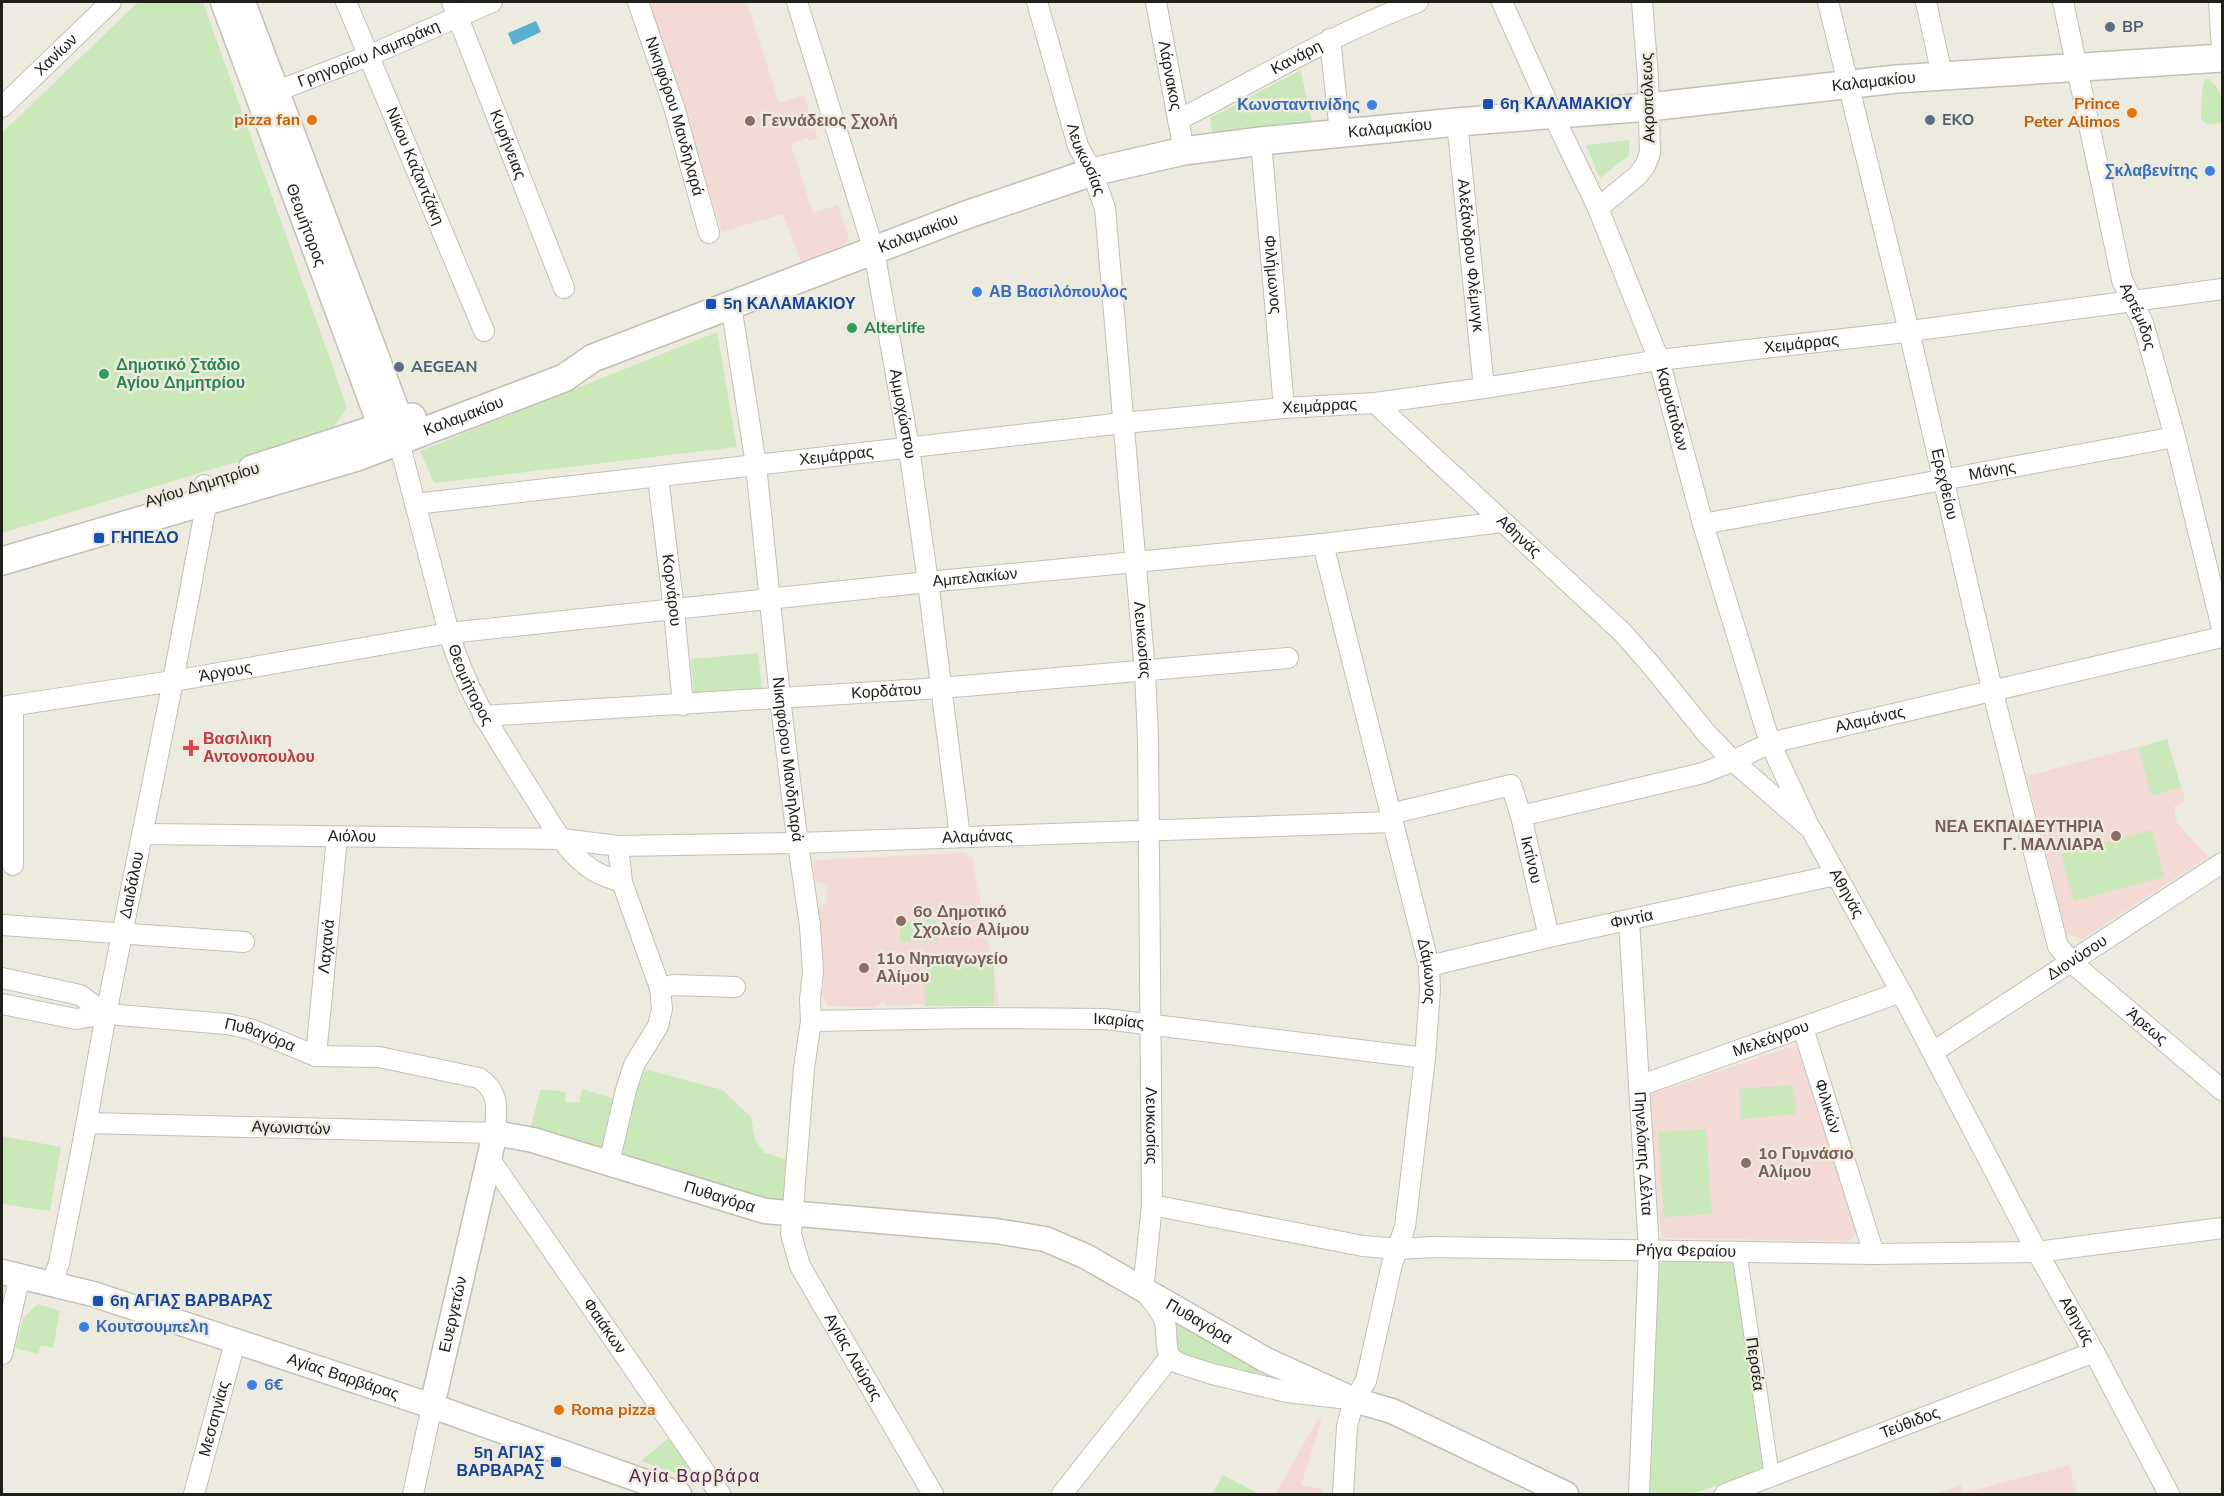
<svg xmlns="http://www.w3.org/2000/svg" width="2224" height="1496" font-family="'Nunito Sans',sans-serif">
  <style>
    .education { fill: #f4dad5 }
    .green { fill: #cae8b9 }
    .water { fill: #58b0cc }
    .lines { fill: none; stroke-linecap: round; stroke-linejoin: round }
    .pedestrian-casing { stroke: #c2c0b5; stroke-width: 16 }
    .minor-casing { stroke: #c2c0b5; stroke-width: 22 }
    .tertiary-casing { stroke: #c2c0b5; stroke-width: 27 }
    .secondary-casing { stroke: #c2c0b5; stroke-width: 30 }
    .pedestrian { stroke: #fff; stroke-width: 14 }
    .minor { stroke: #fff; stroke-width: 20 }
    .tertiary { stroke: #fff; stroke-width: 24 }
    .secondary { stroke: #fff; stroke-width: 27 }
    .service-dot { fill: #5c6f8a; stroke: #edebe0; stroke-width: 2 }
    .transit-dot { fill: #1a4fb4; stroke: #edebe0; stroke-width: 2 }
    .shop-dot { fill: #3f7fe0; stroke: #edebe0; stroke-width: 2 }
    .food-dot { fill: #e8710a; stroke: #edebe0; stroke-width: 2 }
    .education-dot { fill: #8d6e63; stroke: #edebe0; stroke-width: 2 }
    .leisure-dot { fill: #2e9e5b; stroke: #edebe0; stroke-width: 2 }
    .health-dot { fill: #e0444e; stroke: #edebe0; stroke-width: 2 }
    .labels { text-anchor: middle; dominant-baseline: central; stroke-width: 5; stroke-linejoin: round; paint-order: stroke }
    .service-label { font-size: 16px; font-weight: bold; fill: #4e5e75; stroke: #edebe0; text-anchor: start }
    .street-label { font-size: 16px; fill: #20201b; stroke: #edebe0 }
    .transit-label { font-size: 16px; font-weight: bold; fill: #164399; stroke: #edebe0; text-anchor: start }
    .food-label { font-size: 16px; font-weight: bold; fill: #c56008; stroke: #edebe0; text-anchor: end }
    .shop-label { font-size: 16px; font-weight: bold; fill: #366cbe; stroke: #edebe0; text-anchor: start }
    .education-label { font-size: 16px; font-weight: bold; fill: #785e54; stroke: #edebe0; text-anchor: start }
    .leisure-label { font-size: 16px; font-weight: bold; fill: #27864d; stroke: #edebe0; text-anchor: start }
    .health-label { font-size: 16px; font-weight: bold; fill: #be3a42; stroke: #edebe0; text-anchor: start }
    .neighbourhood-label { font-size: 18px; letter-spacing: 1.5px; fill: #5d2753; stroke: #edebe0 }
  </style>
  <rect width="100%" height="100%" fill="#edebe0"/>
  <path class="education" d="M648,2H747L779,103L804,95L818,138L809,141L807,138L791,144L813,213L838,205L850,242L801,262L783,214L722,232Z
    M2167,739L2185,800L2174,807L2177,823L2208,857L2082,939L2066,933L2027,776Z
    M960,853H966L970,859L971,853L1000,1006H925L924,1004L887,1006L883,1002L876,1007L828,1006L823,995L824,979L818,905L827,904V886L814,880V863L816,860Z
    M1800,1044L1858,1230L1850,1241L1663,1238L1661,1235L1649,1097L1654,1093Z
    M1318,1419H1322L1301,1485L1323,1489V1494H1275Z
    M2069,1465L2077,1494H1935L1961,1485L1964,1493Z"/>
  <path class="green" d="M138,2H203L347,407L333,428L310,440L306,444L226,465L2,533V133Z
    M1299,71L1301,72L1312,122L1212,133L1210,118Z
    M2208,79C2224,89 2223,106 2222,123L2207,124L2201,119L2202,89L2205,80Z
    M1629,140V155L1600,178L1586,145Z
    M717,332L737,447L434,483L420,451Z
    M758,653L762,689L694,695L691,659Z
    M2167,739L2181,787L2152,796L2138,748Z
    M2152,830L2164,877L2074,901L2061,854Z
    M937,920L938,941L900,942V921Z
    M924,965H994V1006H925Z
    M648,1070L723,1090L751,1117L755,1140L765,1153L791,1161L786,1200L762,1197L620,1157L639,1075Z
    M1793,1085L1796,1114L1741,1119L1739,1089Z
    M541,1089L565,1092V1102L579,1103L582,1089L616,1099L605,1153L530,1129Z
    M1706,1129L1712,1214L1664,1217L1658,1132Z
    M2,1136L61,1147L50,1211L2,1204Z
    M1731,1260L1736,1265L1763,1469L1692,1494H1649L1657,1268L1661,1262Z
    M38,1304L60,1311L53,1348L41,1345L38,1354L15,1348L23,1318Z
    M1170,1318L1175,1319L1260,1371L1259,1375L1177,1353Z
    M671,1436L697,1474L696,1478L692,1479L641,1461Z
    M1223,1475L1259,1494H1212Z"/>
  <path class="water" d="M536,21L541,32L513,45L508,33Z"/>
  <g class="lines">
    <g class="pedestrian-casing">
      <path id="pedestrian" d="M1739,1251L1772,1476"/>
    </g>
    <g class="minor-casing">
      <g id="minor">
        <path id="s1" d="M346,2L484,331"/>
        <path id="s2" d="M452,2L564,288"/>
        <path id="s3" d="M638,2L674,107L709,233"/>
        <path id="s4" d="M797,2L874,251L909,448L928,582L960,837"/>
        <path id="s5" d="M1037,2L1078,146L1092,172L1105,208L1145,672L1148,739L1152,1205L1143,1290C1151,1300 1162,1310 1165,1323C1168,1334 1164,1345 1170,1357"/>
        <path id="s6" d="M1156,2L1184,151"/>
        <path id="s7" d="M1502,2L1553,115L1598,208L1659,360L1703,524L1770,743L1807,822"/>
        <path id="s8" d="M1828,2L1909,331L1992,689L2058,946L2071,962L2222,1090"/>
        <path d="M1926,2L1942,75"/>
        <path id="s9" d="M2063,2L2122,280L2143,323L2175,437L2222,628"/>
        <path d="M2219,2L2222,49"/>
        <path d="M1330,39L1340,133"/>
        <path id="s10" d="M277,91L368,56L492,2"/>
        <path id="s11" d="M2,107L111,2"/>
        <path id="s12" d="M1178,120C1257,80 1334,33 1418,2"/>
        <path id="s13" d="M1457,122L1484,388"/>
        <path id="s14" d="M1261,141L1284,408"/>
        <path d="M1598,208L1637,176L1645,166L1650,153L1648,78L1642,2"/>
        <path id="s15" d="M731,305L756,465L780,698L796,830L810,926L813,972L810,1000L811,1021L804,1068L791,1234L800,1266L933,1494"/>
        <path id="s16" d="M1375,403L1623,633L1651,665L1707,734L1733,761L1811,829L1901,992L2037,1252L2094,1352L2169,1494"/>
        <path id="s17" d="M388,434L399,442L449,633C468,697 498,739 533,795C548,818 561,844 582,862C594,873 606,877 622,882"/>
        <path id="s18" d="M658,477L674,610L683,705"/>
        <path id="s19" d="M415,504L1123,423L1284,408L1375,403L1484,388L1659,360L1896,333L2222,289"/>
        <path id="s20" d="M1703,524L2175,437"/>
        <path id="s21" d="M1323,544L1429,966L1430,990L1425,1058L1405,1227L1392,1264L1366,1381L1354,1400L1347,1426L1343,1494"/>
        <path d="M13,705V865"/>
        <path id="s22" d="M2,707L173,681L449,633L928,582L1323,544L1502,522"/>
        <path id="s23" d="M483,716L941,688L1288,658"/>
        <path id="s24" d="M1390,814L1511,785L1521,816L1549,937"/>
        <path id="s25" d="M1521,816L1703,773L1733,761L1770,743L2222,637"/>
        <path id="s26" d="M142,834L562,839L618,846L798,843L1392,822"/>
        <path id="s27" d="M1629,920L1649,1250L1639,1494"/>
        <path d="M2,925L244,942"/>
        <path id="s28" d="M1429,966L1549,937L1836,875"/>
        <path d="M2,978L80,995L106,1014"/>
        <path d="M660,988L673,985L735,987"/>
        <path id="s29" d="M2,1004L76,1019L106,1014L227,1024L250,1029L316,1056L379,1057L479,1078C501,1093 496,1109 495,1133L87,1123"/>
        <path id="s30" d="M811,1021L973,1018L1105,1019L1425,1058"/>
        <path id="s31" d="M1803,1028L1874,1254"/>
        <path id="s32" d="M1933,1052L2222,863"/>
        <path id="s33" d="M316,1056L337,837"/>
        <path id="s34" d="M1639,1086L1901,992"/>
        <path id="s35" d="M489,1158L720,1494"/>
        <path d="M609,1163L626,1090L634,1065L658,1026L662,1009L660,988L622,882L618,846"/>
        <path id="s36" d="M1152,1205L1363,1246L1399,1249L1432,1247L1874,1254L2037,1252L2222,1228"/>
        <path id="s37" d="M52,1283L59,1263L83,1142L106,1014L173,681L205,511L202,503L204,485"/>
        <path d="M2,1354L20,1275"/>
        <path d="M1170,1357L1178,1363L1212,1374L1287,1392L1340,1398"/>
        <path id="s38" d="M194,1494L235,1342"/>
        <path d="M413,1494L432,1406"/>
        <path d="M1062,1494L1170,1357"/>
        <path id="s39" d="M1725,1494L2094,1352"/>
      </g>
    </g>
    <g class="tertiary-casing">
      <g id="tertiary">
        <path id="s40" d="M223,2L381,428"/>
        <path d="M243,2L401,421L399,438"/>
        <path id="s41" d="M2,1272L93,1294L432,1406L679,1494"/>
        <path id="s42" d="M432,1406L495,1133L533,1140L765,1211L996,1231L1045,1239L1085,1256L1266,1360L1354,1400L1392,1411L1566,1494"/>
      </g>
    </g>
    <g class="secondary-casing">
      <g id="secondary">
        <path d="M252,469L412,417"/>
        <path id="s43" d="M2,561L357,457L564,378L593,358L963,216L1092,172L1184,151L1261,141L1457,122L1649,107L1897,79L2222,58"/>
      </g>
    </g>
    <use href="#pedestrian" class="pedestrian"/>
    <use href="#minor" class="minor"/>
    <use href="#tertiary" class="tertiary"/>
    <use href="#secondary" class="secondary"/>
  </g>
  <g class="service-dot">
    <circle cx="2110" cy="27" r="6"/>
    <circle cx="1930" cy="120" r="6"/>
    <circle cx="399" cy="367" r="6"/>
  </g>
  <g class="transit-dot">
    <rect x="1482" y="98" width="12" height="12" rx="3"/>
    <rect x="705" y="298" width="12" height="12" rx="3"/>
    <rect x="93" y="532" width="12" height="12" rx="3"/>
    <rect x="92" y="1295" width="12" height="12" rx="3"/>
    <rect x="550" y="1456" width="12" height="12" rx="3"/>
  </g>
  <g class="shop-dot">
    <circle cx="1372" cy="105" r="6"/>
    <circle cx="2210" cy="171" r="6"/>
    <circle cx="977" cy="292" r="6"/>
    <circle cx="84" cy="1327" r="6"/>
    <circle cx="252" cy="1385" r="6"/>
  </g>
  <g class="food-dot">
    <circle cx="2132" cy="113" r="6"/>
    <circle cx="312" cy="120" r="6"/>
    <circle cx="559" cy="1410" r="6"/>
  </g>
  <g class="education-dot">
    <circle cx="750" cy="121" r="6"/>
    <circle cx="2116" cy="836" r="6"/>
    <circle cx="901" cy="921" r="6"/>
    <circle cx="864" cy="968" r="6"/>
    <circle cx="1746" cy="1163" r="6"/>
  </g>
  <g class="leisure-dot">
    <circle cx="852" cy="328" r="6"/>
    <circle cx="104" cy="374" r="6"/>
  </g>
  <path class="health-dot" d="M188 739h6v6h6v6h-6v6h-6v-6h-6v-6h6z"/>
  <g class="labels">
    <g class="service-label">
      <text x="2122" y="27">BP</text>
      <text x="1942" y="120">EKO</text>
      <text x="411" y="367">AEGEAN</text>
    </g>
    <g class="street-label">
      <text stroke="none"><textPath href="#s11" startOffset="75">Χανίων</textPath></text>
      <text stroke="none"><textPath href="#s10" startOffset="99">Γρηγορίου Λαμπράκη</textPath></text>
      <text stroke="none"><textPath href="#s12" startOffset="134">Κανάρη</textPath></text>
      <text stroke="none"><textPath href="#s6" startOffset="75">Λάρνακος</textPath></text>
      <text stroke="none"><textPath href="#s43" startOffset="1947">Καλαμακίου</textPath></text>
      <text transform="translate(1648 98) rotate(-92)">Ακροπόλεως</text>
      <text stroke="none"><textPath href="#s3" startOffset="120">Νικηφόρου Μανδηλαρά</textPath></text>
      <text stroke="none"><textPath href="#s43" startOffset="1461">Καλαμακίου</textPath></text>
      <text stroke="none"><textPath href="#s2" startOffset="153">Κυρήνειας</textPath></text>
      <text stroke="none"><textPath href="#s5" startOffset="165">Λευκωσίας</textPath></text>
      <text stroke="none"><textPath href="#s1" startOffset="178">Νίκου Καζαντζάκη</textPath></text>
      <text stroke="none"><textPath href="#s40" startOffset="238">Θεομήτορος</textPath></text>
      <text stroke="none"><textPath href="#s43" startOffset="975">Καλαμακίου</textPath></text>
      <text stroke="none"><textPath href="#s13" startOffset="134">Αλεξάνδρου Φλέμινγκ</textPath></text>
      <text stroke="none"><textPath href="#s14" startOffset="134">Φιλήμωνος</textPath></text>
      <text stroke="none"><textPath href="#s9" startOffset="324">Αρτέμιδος</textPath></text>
      <text stroke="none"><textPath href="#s19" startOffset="1396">Χειμάρρας</textPath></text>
      <text stroke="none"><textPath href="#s19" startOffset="910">Χειμάρρας</textPath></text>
      <text stroke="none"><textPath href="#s7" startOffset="442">Καρυάτιδων</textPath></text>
      <text stroke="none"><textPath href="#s4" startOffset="426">Αμμοχώστου</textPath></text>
      <text stroke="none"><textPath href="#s43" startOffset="484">Καλαμακίου</textPath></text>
      <text stroke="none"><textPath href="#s19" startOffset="424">Χειμάρρας</textPath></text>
      <text stroke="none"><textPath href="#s20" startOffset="294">Μάνης</textPath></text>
      <text stroke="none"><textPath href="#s8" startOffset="496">Ερεχθείου</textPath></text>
      <text transform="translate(202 485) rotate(-17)">Αγίου Δημητρίου</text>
      <text stroke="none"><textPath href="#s16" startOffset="196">Αθηνάς</textPath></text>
      <text stroke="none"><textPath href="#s22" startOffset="982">Αμπελακίων</textPath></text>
      <text stroke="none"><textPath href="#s18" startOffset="114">Κορνάρου</textPath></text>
      <text stroke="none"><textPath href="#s5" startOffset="651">Λευκωσίας</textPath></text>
      <text stroke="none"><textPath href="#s22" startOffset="226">Άργους</textPath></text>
      <text stroke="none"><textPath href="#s17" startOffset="267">Θεομήτορος</textPath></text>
      <text stroke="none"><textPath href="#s23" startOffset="404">Κορδάτου</textPath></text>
      <text stroke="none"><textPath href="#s25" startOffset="363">Αλαμάνας</textPath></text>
      <text stroke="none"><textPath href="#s15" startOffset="458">Νικηφόρου Μανδηλαρά</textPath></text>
      <text stroke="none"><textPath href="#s26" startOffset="836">Αλαμάνας</textPath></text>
      <text stroke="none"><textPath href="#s26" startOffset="210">Αιόλου</textPath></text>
      <text stroke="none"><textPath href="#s24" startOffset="202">Ικτίνου</textPath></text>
      <text stroke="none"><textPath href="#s37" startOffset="406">Δαιδάλου</textPath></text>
      <text stroke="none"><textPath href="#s16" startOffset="684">Αθηνάς</textPath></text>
      <text stroke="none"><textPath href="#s28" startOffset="208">Φιντία</textPath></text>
      <text stroke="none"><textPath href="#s33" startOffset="110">Λαχανά</textPath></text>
      <text stroke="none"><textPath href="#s32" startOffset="172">Διονύσου</textPath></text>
      <text stroke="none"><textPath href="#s21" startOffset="440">Δάμωνος</textPath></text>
      <text stroke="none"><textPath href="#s30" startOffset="308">Ικαρίας</textPath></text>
      <text stroke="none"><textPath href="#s8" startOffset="1092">Άρεως</textPath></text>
      <text stroke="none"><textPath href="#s29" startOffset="262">Πυθαγόρα</textPath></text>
      <text stroke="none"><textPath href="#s34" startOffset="140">Μελεάγρου</textPath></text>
      <text stroke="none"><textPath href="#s31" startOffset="82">Φιλικών</textPath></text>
      <text stroke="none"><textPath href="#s5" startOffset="1137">Λευκωσίας</textPath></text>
      <text transform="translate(291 1128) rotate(2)">Αγωνιστών</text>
      <text stroke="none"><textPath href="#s27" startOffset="234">Πηνελόπης Δέλτα</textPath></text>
      <text stroke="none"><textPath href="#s42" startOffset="514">Πυθαγόρα</textPath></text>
      <text stroke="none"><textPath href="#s36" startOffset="538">Ρήγα Φεραίου</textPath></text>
      <text stroke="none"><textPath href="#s42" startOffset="94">Ευεργετών</textPath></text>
      <text stroke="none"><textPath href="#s16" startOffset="1170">Αθηνάς</textPath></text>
      <text stroke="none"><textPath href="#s42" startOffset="1018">Πυθαγόρα</textPath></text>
      <text stroke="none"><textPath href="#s35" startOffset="204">Φαιάκων</textPath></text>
      <text stroke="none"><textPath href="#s15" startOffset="1074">Αγίας Λαύρας</textPath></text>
      <text transform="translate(1755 1364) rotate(82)">Περσέα</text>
      <text stroke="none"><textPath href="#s41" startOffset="357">Αγίας Βαρβάρας</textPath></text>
      <text stroke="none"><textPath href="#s38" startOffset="78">Μεσσηνίας</textPath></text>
      <text stroke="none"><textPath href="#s39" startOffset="198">Τεύθιδος</textPath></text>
    </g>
    <g class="transit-label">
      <text x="1500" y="104">6η ΚΑΛΑΜΑΚΙΟΥ</text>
      <text x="723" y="304">5η ΚΑΛΑΜΑΚΙΟΥ</text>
      <text x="111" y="538">ΓΗΠΕΔΟ</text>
      <text x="110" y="1301">6η ΑΓΙΑΣ ΒΑΡΒΑΡΑΣ</text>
      <text x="544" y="1453" text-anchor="end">5η ΑΓΙΑΣ<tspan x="544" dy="18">ΒΑΡΒΑΡΑΣ</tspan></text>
    </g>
    <g class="food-label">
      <text x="2120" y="104">Prince<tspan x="2120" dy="18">Peter Alimos</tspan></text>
      <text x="300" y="120">pizza fan</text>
      <text x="571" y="1410" text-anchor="start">Roma pizza</text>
    </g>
    <g class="shop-label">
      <text x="1360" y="105" text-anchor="end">Κωνσταντινίδης</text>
      <text x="2198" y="171" text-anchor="end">Σκλαβενίτης</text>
      <text x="989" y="292">ΑΒ Βασιλόπουλος</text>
      <text x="96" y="1327">Κουτσουμπελη</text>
      <text x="264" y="1385">6€</text>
    </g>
    <g class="education-label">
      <text x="762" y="121">Γεννάδειος Σχολή</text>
      <text x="2104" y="827" text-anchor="end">ΝΕΑ ΕΚΠΑΙΔΕΥΤΗΡΙΑ<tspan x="2104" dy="18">Γ. ΜΑΛΛΙΑΡΑ</tspan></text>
      <text x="913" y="912">6ο Δημοτικό<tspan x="913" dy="18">Σχολείο Αλίμου</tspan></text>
      <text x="876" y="959">11ο Νηπιαγωγείο<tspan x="876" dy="18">Αλίμου</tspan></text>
      <text x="1758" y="1154">1ο Γυμνάσιο<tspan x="1758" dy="18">Αλίμου</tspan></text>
    </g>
    <g class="leisure-label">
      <text x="864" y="328">Alterlife</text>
      <text x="116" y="365">Δημοτικό Στάδιο<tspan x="116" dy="18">Αγίου Δημητρίου</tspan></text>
    </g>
    <g class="health-label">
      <text x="203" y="739">Βασιλικη<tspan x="203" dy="18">Αντονοπουλου</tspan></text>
    </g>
    <g class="neighbourhood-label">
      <text x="695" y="1476">Αγία Βαρβάρα</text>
    </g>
  </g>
  <rect width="2224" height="1496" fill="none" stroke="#20201b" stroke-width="6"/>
</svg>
